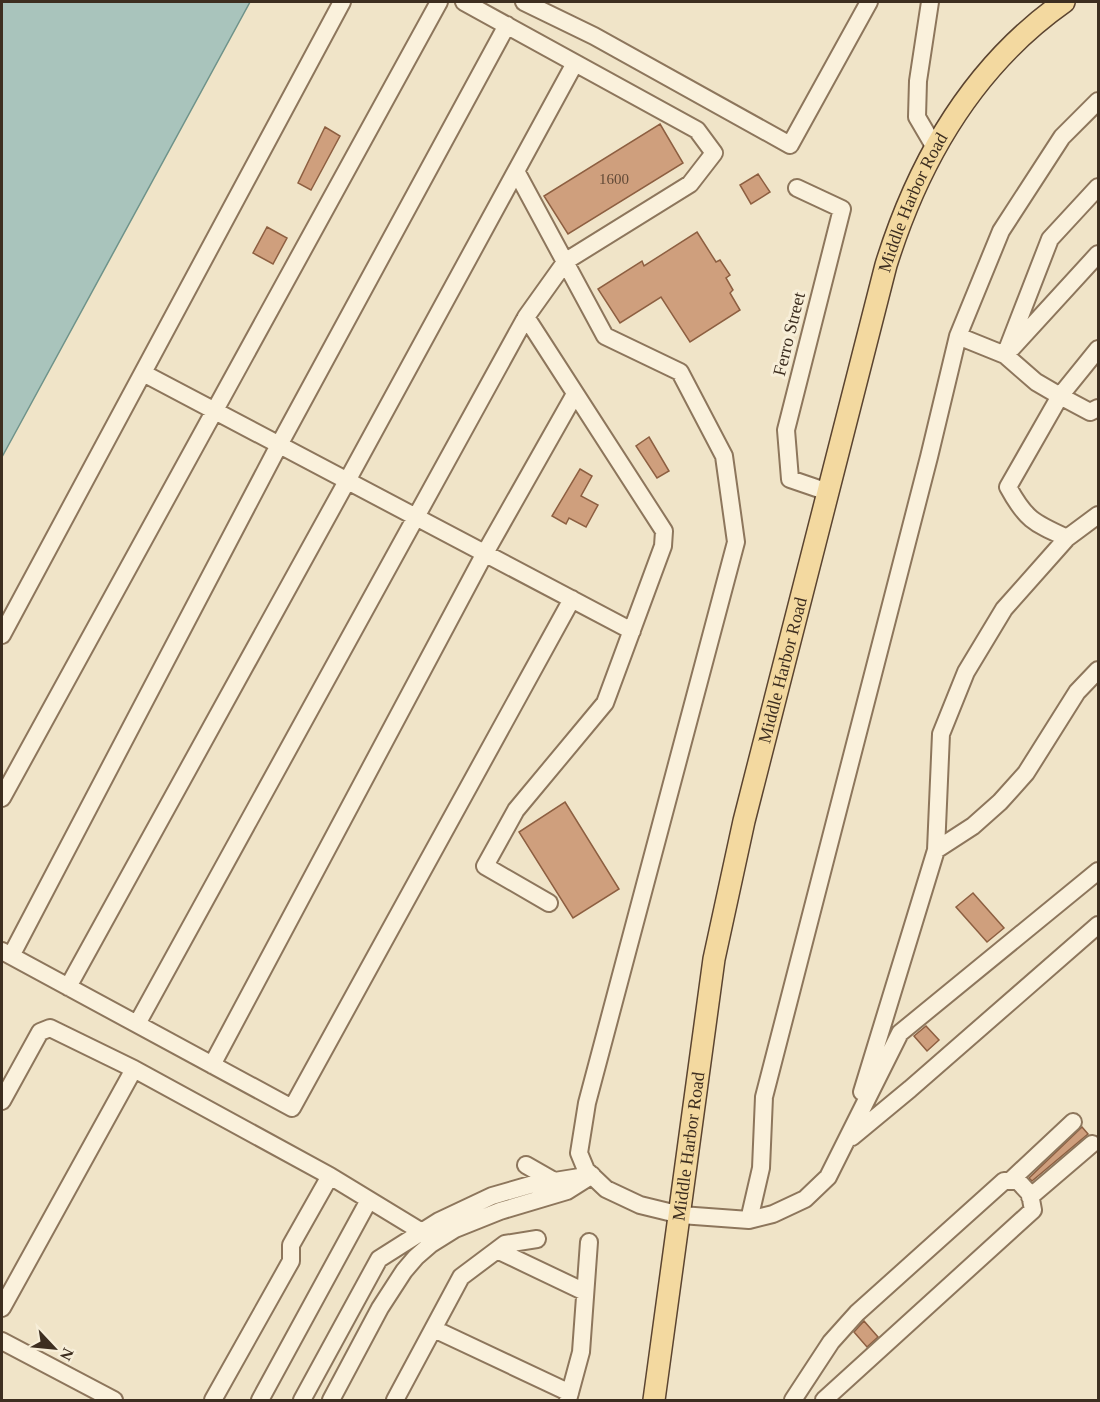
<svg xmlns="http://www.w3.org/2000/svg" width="1100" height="1402" font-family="Georgia,serif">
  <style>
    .water { fill: #a9c4bc; stroke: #6f938a; stroke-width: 1.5 }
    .building { fill: #cf9f7d; stroke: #8d5f41; stroke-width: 1.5 }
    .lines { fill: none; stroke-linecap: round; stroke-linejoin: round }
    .minor-casing { stroke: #8d765c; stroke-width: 20 }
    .major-casing { stroke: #5b4430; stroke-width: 24 }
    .minor { stroke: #faf1dc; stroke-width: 16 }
    .major { stroke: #f3d9a0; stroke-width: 21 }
    .labels { text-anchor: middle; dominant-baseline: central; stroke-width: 6; stroke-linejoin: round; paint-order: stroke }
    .number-label { font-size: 15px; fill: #624a37 }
    .street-label { font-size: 18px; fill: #3d2e20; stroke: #f7eed8 }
  </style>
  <rect width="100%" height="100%" fill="#f0e4c8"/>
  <path class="water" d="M2,2H250L2,457Z"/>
  <path class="building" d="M660,124L683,163L568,234L544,196Z
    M325,127L340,136L311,190L298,183Z
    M758,174L770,192L751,204L740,185Z
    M267,227L287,238L273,264L253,253Z
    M697,232L716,262L720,260L730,275L726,278L733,290L730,293L740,310L690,342L661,297L620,323L598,289L642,261L644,266Z
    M649,437L669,471L657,478L636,446Z
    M580,469L592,476L581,496L598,505L586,527L569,518L566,524L552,516Z
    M565,802L619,889L573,918L519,832Z
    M973,893L1004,928L987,942L956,907Z
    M926,1026L939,1040L927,1051L914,1036Z
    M1082,1127L1088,1134L1032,1181L1029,1178Z
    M864,1321L878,1337L867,1347L854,1332Z"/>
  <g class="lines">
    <g class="minor-casing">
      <path id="minor" d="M464,2L697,130L714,153L690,184L566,261L526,317L664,531L663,546L605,703L516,810L485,866L549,903
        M524,2L594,36L790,145L869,2
        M930,2L918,81L917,117L934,146
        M516,171L605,336L680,372L724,456L736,542L587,1103L579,1153L586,1170L606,1189L640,1205L681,1215L749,1220L773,1214L805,1199L828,1177L900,1033L1098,871
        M797,188L842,209L786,430L790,479L828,492
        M958,336L1005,355L1036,382L1060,396L1008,487C1026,520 1034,523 1067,538L1098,515
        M1012,348L1098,254
        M1098,349L1060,396L1090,412L1098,408
        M1005,355L1050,239L1098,187
        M143,373L632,631
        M2,635L342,2
        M2,798L439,2
        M936,850L973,826L1000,802L1026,773L1077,692L1098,670
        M2,951L292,1108L572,599
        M11,956L279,445L507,25
        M68,987L347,481L575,63
        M137,1024L526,317
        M212,1065L485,553L575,394
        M862,1092L936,850L941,734L966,672L1004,609L1067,538
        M2,1101L40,1032L50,1028L134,1069
        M852,1137L910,1089L1098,925
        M526,1165L554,1181
        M330,1176L422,1232L428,1238
        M1010,1181L1073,1122
        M1030,1197L1092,1144
        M749,1220L761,1168L764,1097L929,457L958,336L1001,231L1062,137L1098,101
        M497,1250L585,1292
        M2,1308L134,1069L330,1176L291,1245V1261L213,1400
        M434,1329L570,1393
        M2,1341L114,1400
        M260,1400L369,1200
        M302,1400L379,1259L439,1221L492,1196L530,1185L592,1175
        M331,1400L380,1308L404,1271L416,1257L431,1244L455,1229L500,1211L567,1191L586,1179
        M395,1400L461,1277L505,1244L537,1239
        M568,1400L581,1352L589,1242
        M793,1400L831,1342L857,1313L1004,1181H1018L1030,1194L1033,1210L824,1400"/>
    </g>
    <g class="major-casing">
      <g id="major">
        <path id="s1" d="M654,1400L714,959L744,821L886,265C919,159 973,66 1064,2"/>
      </g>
    </g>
    <use href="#minor" class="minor"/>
    <use href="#major" class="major"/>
  </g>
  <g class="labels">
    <g class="number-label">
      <text x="614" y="179">1600</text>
    </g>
    <g class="street-label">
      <text stroke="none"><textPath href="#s1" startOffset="1228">Middle Harbor Road</textPath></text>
      <text transform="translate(789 334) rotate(-76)">Ferro Street</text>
      <text stroke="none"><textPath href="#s1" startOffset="742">Middle Harbor Road</textPath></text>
      <text stroke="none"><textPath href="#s1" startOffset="256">Middle Harbor Road</textPath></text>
    </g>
  </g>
  <rect width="1100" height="1402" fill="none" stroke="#3d2e20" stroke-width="6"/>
  <g transform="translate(54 1348) rotate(116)" stroke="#f7eed8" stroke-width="4.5" paint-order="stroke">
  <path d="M0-4.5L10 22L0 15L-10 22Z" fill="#3d2e20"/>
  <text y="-9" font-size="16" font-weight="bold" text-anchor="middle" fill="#3d2e20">N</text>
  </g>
</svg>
